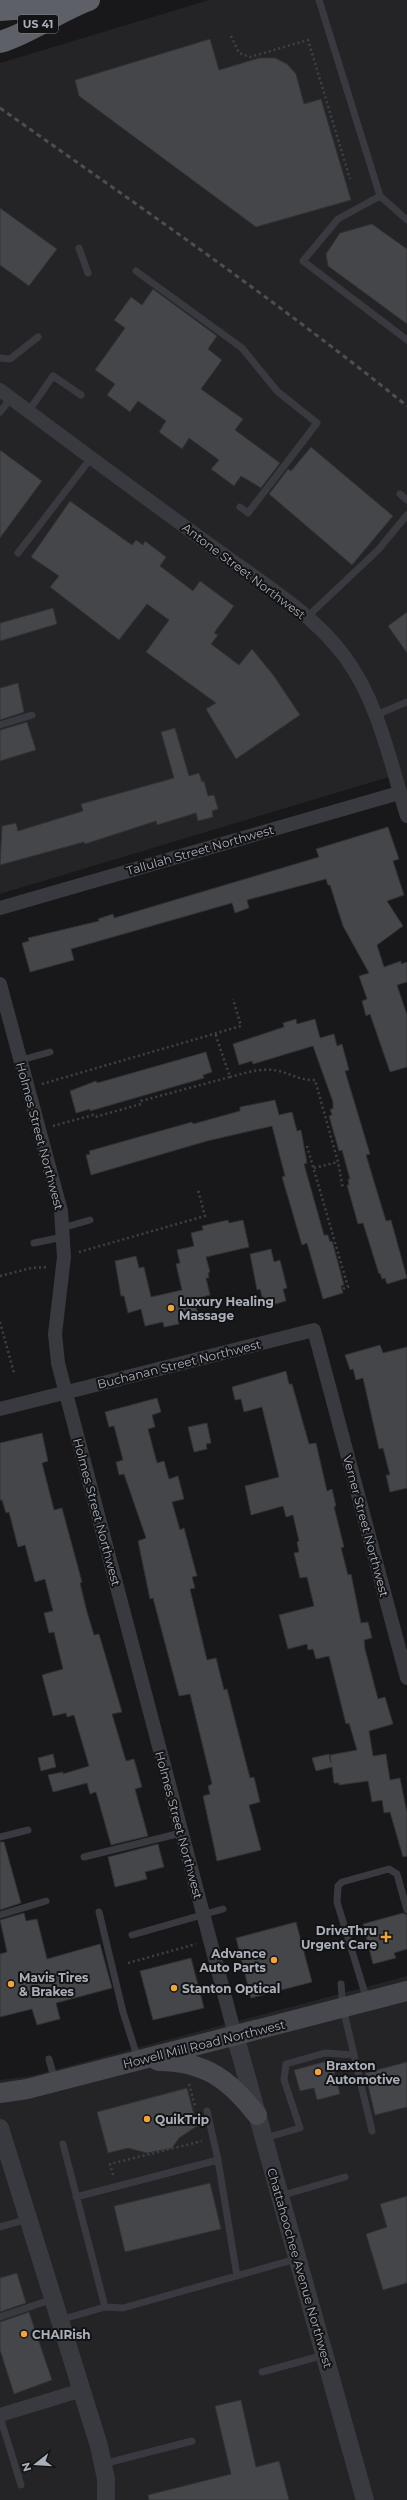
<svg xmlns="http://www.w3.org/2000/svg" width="407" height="2500" font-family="Montserrat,sans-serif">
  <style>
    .built { fill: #242427 }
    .building { fill: #44464a; stroke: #323236 }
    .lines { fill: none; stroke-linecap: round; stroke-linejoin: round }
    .path { stroke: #3f4146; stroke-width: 2.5; stroke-dasharray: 2 3; stroke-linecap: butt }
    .service { stroke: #393a3f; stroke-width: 7 }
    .minor { stroke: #393a3f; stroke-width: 14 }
    .tertiary { stroke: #393a3f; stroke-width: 18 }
    .secondary { stroke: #47494f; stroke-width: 20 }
    .trunk { stroke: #5d6067; stroke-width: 22 }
    .rail { stroke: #4c4e54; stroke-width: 3; stroke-dasharray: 5 4; stroke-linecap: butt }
    .poi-dot { fill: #f2a438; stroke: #131315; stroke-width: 1.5 }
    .labels { text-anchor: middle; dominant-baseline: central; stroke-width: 4; stroke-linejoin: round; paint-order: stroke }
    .shield { fill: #131315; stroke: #7d8188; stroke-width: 1 }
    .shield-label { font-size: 11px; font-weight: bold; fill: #aab0ba }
    .street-label { font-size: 12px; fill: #aab0ba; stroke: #131315 }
    .poi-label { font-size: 12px; font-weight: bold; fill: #aab0ba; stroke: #131315; text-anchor: start }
  </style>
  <rect width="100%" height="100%" fill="#18181a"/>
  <path class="built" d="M209,0H407V794L399,774L0,894V63Z
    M407,1976V2500H0V2080L31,2076Z"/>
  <path class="building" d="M210,39L219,70L259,58H275L287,64L296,74L304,104L321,99L351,200L256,227L79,96L75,80Z
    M0,208L57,249L29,286L0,265Z
    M372,224L407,249V324L328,266L326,254L340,233Z
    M153,289L217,336L208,349L222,360L201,389L243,419L235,430L280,463L261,488L241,476L234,486L211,469L219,460L189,438L182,449L159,432L166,421L138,401L130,412L107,395L115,384L95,370L125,328L114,320L131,297L142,305Z
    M311,447L393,516L352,565L269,494L288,469L291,471Z
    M0,450L42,481L0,538Z
    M70,501L132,545L136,540L143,545L145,541L166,557L160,566L193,591L200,581L234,606L214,633L218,635L211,644L239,665L252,649L274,676L300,715L236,759L206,709L216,703L146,652L169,620L147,604L119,640L50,587L59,576L31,557Z
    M53,608L57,624L0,641V623Z
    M407,612V653L388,626Z
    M18,683L24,712L0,720V688Z
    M27,722L36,750L0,761V730Z
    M175,728L189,776L199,773L202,782L204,781L208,796L214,795L218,809L212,811L213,817L198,821L196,813L157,825L156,821L85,844L84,842L0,865L2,826L16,823L18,831L83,811L81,804L174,778L161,732Z
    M388,827L399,859L393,861L404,895L387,901L403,926L377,945L384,967L401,961V964L407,962V982L397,985L407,1015V1067L390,1072L370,1014L366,1016L362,1001L367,999L359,976L369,973L343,926L330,885H328L326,879L247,900L249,908L235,913L232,903L71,949L74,960L30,972L22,943L29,941L28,938L99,921L98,919L113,914L114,918L319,857L316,849Z
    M296,1019L297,1024L315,1019L320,1038L334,1034L337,1046L342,1044L349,1070L345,1071L370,1154L366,1155L386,1221L391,1220L407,1278L387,1284L385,1278L382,1279L380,1273L379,1274L363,1223L358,1224L347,1185H349L348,1179H350L342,1150L339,1151L329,1116L332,1115L330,1109H333V1102L313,1046L253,1064L252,1061L239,1065L233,1044L284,1027L283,1023Z
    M206,1052L212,1072L203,1075L204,1078L90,1111V1109L76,1113L70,1091L96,1081L97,1083Z
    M275,1100L279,1115L292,1112L297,1131L301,1130L307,1163L304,1164L324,1235H328L330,1242L332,1241L337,1259L344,1285L341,1286L343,1293L323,1299L307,1243L302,1245L282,1177L285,1176L272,1126L207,1141L91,1175L86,1155L90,1154L89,1151L192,1122L193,1124L240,1111V1107Z
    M228,1220L229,1223L243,1220L249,1247L206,1257L210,1272L208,1273L209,1278H206L210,1295L194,1299L198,1314L178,1318L179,1324L164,1327L163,1322L145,1326L141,1309L128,1313L124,1296H121L115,1261L136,1256L139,1268L144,1267L151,1297L182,1290L176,1264L180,1263L177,1250L194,1246L191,1233L203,1230L202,1226Z
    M271,1249L274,1262L280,1260L287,1288L283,1289L286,1301L265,1307L260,1289L257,1290L250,1254Z
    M380,1345L383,1353L407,1347V1488L390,1492L386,1475H390L383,1448L379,1449L363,1378L356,1380L353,1369L350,1370L345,1355Z
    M286,1371L289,1384H292L309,1444L316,1443L327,1491L332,1489L336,1506L334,1507L344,1547L341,1548L348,1575L351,1574L361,1623L368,1622L372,1638L364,1640L365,1649L378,1699L385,1697L393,1724L369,1731L373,1756L386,1754L390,1780L400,1778L407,1813V1856L403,1857L390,1812L384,1813L382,1800L372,1802L368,1781L339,1785V1783H334L332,1767L316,1771L312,1758L329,1754L331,1763L330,1755L357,1750L349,1723L346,1724L329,1656L316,1659L313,1649L308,1650L307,1644L288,1649L279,1615L314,1606L307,1577L300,1578L294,1553L299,1552L297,1542L299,1541L293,1515L286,1517L283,1506L251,1515L245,1486L279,1477L262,1407L244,1412L241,1399L235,1400L232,1387Z
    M157,1398L161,1412L152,1415L155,1427L148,1429L157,1463L164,1461L169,1479L178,1476L184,1499L172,1502L180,1530L184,1528L197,1576L192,1577L195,1588L190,1589L207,1660L216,1658L224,1690L227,1689L250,1778L254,1777L260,1802L249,1805L261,1850L217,1861L203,1796L210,1794L208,1786L212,1784L190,1694L179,1696L153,1598L150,1599L138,1541L146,1538L124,1474L119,1475L116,1462L123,1460L114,1426L109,1427L105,1412Z
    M207,1423L211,1443L206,1444L207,1449L194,1452L188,1427Z
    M42,1433L48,1461L42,1463L54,1510L62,1508L82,1582L80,1583L87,1612L94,1635L99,1634L122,1712L112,1714L126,1761L134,1759L142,1787L135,1789L148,1836L111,1845L96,1792L90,1794L87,1783L53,1792L48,1775L63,1772V1774L89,1766L74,1715L67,1717L66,1713L53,1716L42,1675L63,1669L54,1632L49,1633L44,1613L53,1611L45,1579L35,1582L25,1545L18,1547L9,1512L6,1513L2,1500H0V1443Z
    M53,1754L56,1767L41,1771L38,1758Z
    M0,1842H4L21,1903L0,1910Z
    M158,1844L164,1867L145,1872L147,1879L115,1887L108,1857Z
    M24,1913L26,1921L37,1919L47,1959L100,1944L112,1988L56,2003L60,2019L37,2025L32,2009L0,2017V1954L7,1952L0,1920Z
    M403,1913L407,1915V1949L394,1953L396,1958L373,1964L363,1924Z
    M296,1922L312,1982L251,1998L236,1938Z
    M191,1958L204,2008L153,2020L140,1971Z
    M331,2060L340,2094L317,2100L314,2088L300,2091L294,2070Z
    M407,2062V2107L375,2115L365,2073Z
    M187,2088L197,2126L179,2138L172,2148L147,2153L128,2148L108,2153L97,2112Z
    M210,2183L221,2229L125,2252L114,2206Z
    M407,2196V2283L383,2290L366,2234L387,2227L380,2204Z
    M17,2273L26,2303L0,2312V2278Z
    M29,2312L52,2380L14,2394L0,2350V2322Z
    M241,2400L256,2467L279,2461L289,2500H149L148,2495L231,2474L215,2406Z"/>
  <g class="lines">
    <path class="path" d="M231,36L239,53L250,57L308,40L350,179
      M230,1077C245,1073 262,1067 279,1071C291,1074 302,1081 315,1080L338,1162L343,1189
      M42,1084L241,1026L233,999
      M53,1126L93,1115L95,1117L141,1104V1101L230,1077L215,1033
      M307,1146L348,1287L342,1289
      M314,1168L338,1162
      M79,1252L205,1216L198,1190
      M0,1276L31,1268L49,1267
      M0,1322L14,1373
      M128,1963L196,1944
      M189,2084L195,2106
      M113,2175L110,2164L202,2141"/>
    <path class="service" d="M319,0L380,196L407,220
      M380,196L338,219L303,261L407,340
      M79,248L88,273
      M136,271L242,348L277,391L317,423L248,513L240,507
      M0,358L10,359L38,337
      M0,412L11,398
      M28,412L53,376L81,395
      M400,494L407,500
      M18,553L91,458
      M306,618L378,550L407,515
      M376,715L407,702
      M0,725L32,715
      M21,1060L50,1052
      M62,1228L90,1220
      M34,1243L63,1237
      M0,1837L28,1830
      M84,1857L181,1833
      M99,1912L123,2012L138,2059
      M0,1915L46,1901
      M132,1935L223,1909
      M341,1984L343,2008L372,2131
      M367,2000L337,1902L338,1886L342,1882L389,1869L397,1874L407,1910
      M49,2059L55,2081
      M207,2111L218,2160L237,2276
      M265,2138L300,2128L284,2080L286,2064L325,2053L354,2055
      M63,2144L105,2307
      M280,2196L345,2177
      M76,2197L218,2160
      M0,2227L28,2219
      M0,2317L53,2299
      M60,2320L105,2307L123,2308L296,2259
      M262,2372L324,2355
      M0,2417L21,2485
      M103,2464L192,2441"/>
    <path class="minor" d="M0,390C72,444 144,497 217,550C259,581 314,614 345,657C379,703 390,762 407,816
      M0,908L399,793
      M0,984L61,1211L64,1257L55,1334L58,1363L235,2035
      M0,1409L314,1330L407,1678
      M0,2415L82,2390"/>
    <path class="tertiary" d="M235,2035L365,2500
      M0,2128L99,2446L106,2479V2500"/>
    <path class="secondary" d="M158,2061C205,2061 230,2080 257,2115
      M0,2093L27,2089L407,1991"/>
    <path class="trunk" d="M0,10L69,5
      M0,42C31,33 58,11 89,0"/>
    <path class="rail" d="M0,108C137,205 276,300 407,406"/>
  </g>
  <g class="poi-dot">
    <circle cx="171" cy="1308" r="4"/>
    <path d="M384 1931h4v4h4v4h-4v4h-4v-4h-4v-4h4z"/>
    <circle cx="274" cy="1960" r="4"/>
    <circle cx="11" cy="1984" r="4"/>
    <circle cx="174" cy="1988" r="4"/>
    <circle cx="318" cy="2072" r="4"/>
    <circle cx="147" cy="2119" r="4"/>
    <circle cx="24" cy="2334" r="4"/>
  </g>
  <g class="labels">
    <rect class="shield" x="18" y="15" width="40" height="18" rx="3"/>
    <g class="shield-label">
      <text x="38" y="24">US 41</text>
    </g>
    <g class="street-label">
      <text transform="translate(244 571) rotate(37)">Antone Street Northwest</text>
      <text transform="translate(200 850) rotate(-16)">Tallulah Street Northwest</text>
      <text transform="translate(40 1136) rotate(75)">Holmes Street Northwest</text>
      <text transform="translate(179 1364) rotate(-14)">Buchanan Street Northwest</text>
      <text transform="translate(97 1512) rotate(75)">Holmes Street Northwest</text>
      <text transform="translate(366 1526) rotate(75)">Verner Street Northwest</text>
      <text transform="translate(179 1825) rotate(75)">Holmes Street Northwest</text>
      <text transform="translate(204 2044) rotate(-14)">Howell Mill Road Northwest</text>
      <text transform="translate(300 2268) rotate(74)">Chattahoochee Avenue Northwest</text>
    </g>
    <g class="poi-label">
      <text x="179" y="1301">Luxury Healing<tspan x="179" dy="14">Massage</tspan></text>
      <text x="377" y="1930" text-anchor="end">DriveThru<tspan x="377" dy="14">Urgent Care</tspan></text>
      <text x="266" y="1953" text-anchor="end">Advance<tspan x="266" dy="14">Auto Parts</tspan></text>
      <text x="19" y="1977">Mavis Tires<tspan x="19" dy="14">&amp; Brakes</tspan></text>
      <text x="182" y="1988">Stanton Optical</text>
      <text x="326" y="2065">Braxton<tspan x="326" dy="14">Automotive</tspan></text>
      <text x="155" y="2119">QuikTrip</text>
      <text x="32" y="2334">CHAIRish</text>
    </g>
  </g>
  <g transform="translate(36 2464) rotate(253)" stroke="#131315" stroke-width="3" paint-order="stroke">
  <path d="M0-3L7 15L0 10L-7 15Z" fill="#aab0ba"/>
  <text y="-6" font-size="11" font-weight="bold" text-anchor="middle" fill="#aab0ba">N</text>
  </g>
</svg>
